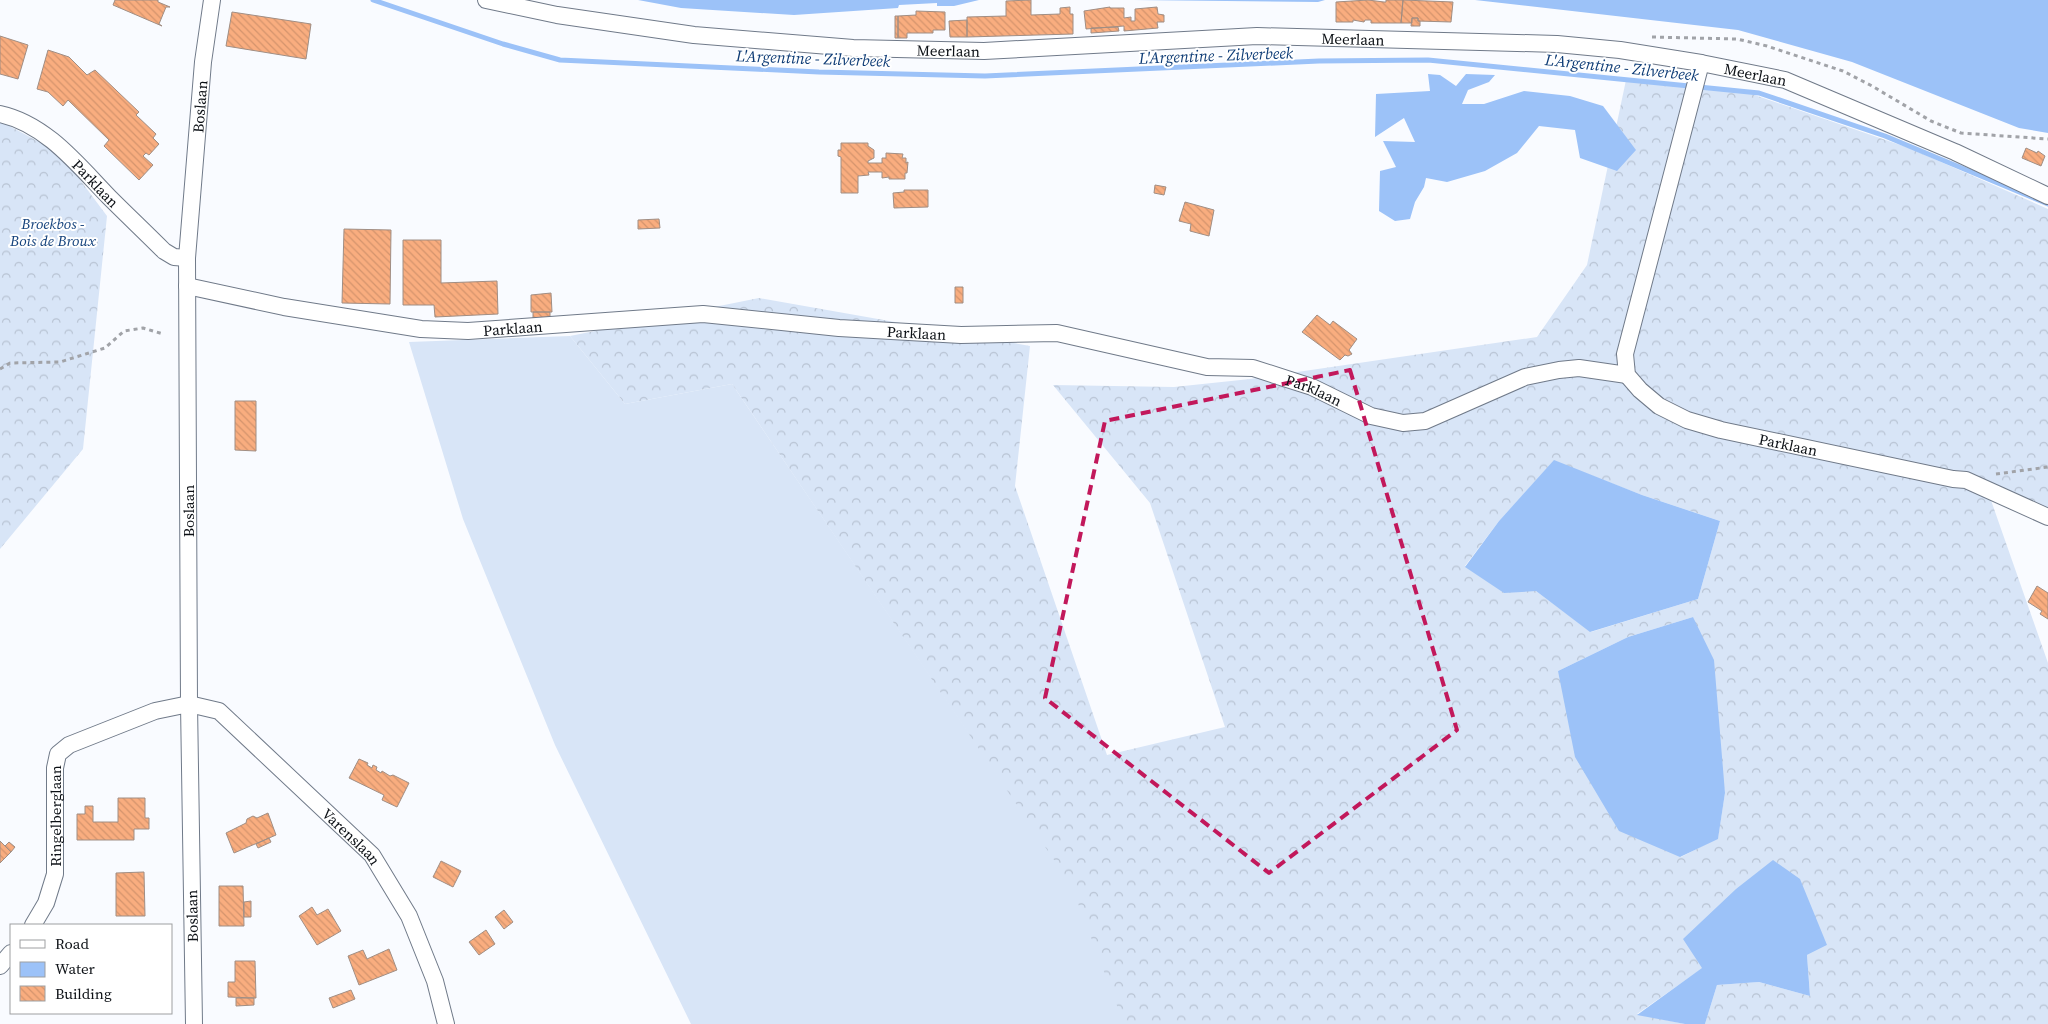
<svg xmlns="http://www.w3.org/2000/svg" width="2048" height="1024" font-family="'Source Serif 4',serif">
  <style>
    .grass { fill: #d8e5f7 }
    .forest { fill: url(#forest-crowns); fill-rule: evenodd }
    .water { fill: #9cc2f8 }
    .lines { fill: none; stroke-linecap: round; stroke-linejoin: round }
    .stream { stroke: #9cc2f8; stroke-width: 5 }
    .building { fill: url(#building-back-hatch); stroke: #a08e84 }
    .street-casing { stroke: #707a89; stroke-width: 18 }
    .path { stroke: #a1a3a8; stroke-width: 3; stroke-dasharray: 4 4; stroke-linecap: butt }
    .street { stroke: #fff; stroke-width: 16 }
    .marked { fill: none; stroke: #c2185b; stroke-width: 4; stroke-dasharray: 10 6; stroke-linejoin: round }
    .labels { text-anchor: middle; dominant-baseline: central; stroke-width: 4; stroke-linejoin: round; paint-order: stroke }
    .street-label { font-size: 15px; fill: #0c1015; stroke: #fff }
    .park-label { font-size: 15px; font-style: italic; fill: #14427c; stroke: #fff }
    .water-label { font-size: 16px; font-style: italic; fill: #0e3c76; stroke: #fff }
  </style>
  <defs>
    <pattern id="forest-crowns" width="20" height="18" patternUnits="userSpaceOnUse" patternTransform="scale(1.25)"><rect width="20" height="18" fill="#d8e5f7"/><path d="M2 6a3 3 0 1 1 6 0M12 15a3 3 0 1 1 6 0" fill="none" stroke="#b8c3d3"/></pattern>
    <pattern id="building-back-hatch" width="6" height="6" patternUnits="userSpaceOnUse" patternTransform="scale(1.25)"><rect width="6" height="6" fill="#f9ad7f"/><path d="M-1 5l2 2M0 0l6 6M5-1l2 2" fill="none" stroke="#d4946d"/></pattern>
  </defs>
  <rect width="100%" height="100%" fill="#f9fbff"/>
  <path class="grass" d="M570,336L625,404L732,384L1072,885L1127,1024H691L555,745L463,519L409,342Z"/>
  <path class="forest" d="M1626,80L1740,90L1909,148L2048,209V508L1986,486L2048,663V1024H1705L1717,985L1759,982L1810,996L1807,955L1827,945L1703,968L1637,1014L1685,1024H1124L1071,885L732,384L625,404L570,336L759,298L1030,346L1015,486L1107,755L1225,727L1150,503L1053,385L1174,387L1250,379L1537,337L1587,265ZM1554,461L1642,495L1720,521L1698,599L1591,632L1536,591L1465,566L1499,521ZM1693,617L1725,793L1718,838L1681,857L1558,671L1628,637Z
    M0,121L60,153L107,216L83,449L0,549Z"/>
  <path class="water" d="M638,0H979L954,6H937V3L899,5L898,8L794,15L681,8Z
    M1134,0H1325L1318,2Z
    M1475,0H2048V133L2019,128L1852,62L1738,30Z
    M1428,74L1440,75L1456,86L1466,74L1495,75L1489,82L1468,90L1462,104H1484L1524,91L1570,96L1603,106L1636,150L1617,171L1580,158L1575,130L1539,126L1517,153L1485,171L1447,182L1426,178L1424,187L1415,202L1410,219L1395,221L1379,211L1380,171L1396,167L1383,141L1415,142L1404,118L1375,137L1376,94L1430,91Z
    M1554,460L1642,495L1720,521L1698,599L1590,632L1536,591L1504,593L1465,567L1499,521Z
    M1693,617L1714,660L1725,793L1718,839L1680,857L1619,831L1575,757L1558,671L1628,637Z
    M1773,860L1800,879L1827,945L1807,955L1810,996L1759,982L1717,985L1705,1024H1685L1637,1015L1702,968L1683,939L1736,889Z"/>
  <g class="lines">
    <path class="stream" d="M373,0L503,44L560,60L819,72L985,76L1319,61L1428,60L1759,93L1885,136L2048,204"/>
  </g>
  <path class="building" d="M115,0H158V2L170,7H166L159,24L162,26L113,5Z
    M1031,0V15L1060,14V8L1070,7V14H1073V34L967,37V17L1006,16V1Z
    M1368,0L1384,2H1386V0H1403L1401,23H1371V20H1365L1364,22L1353,20V22H1336V2Z
    M1403,0L1453,2L1451,22L1418,21V18H1412V23H1401Z
    M1110,7V8H1124V18L1131,17V21H1135V9L1157,7L1158,14L1164,15V22H1157L1158,28L1124,31V26L1086,29L1084,11Z
    M916,11L945,12V30H933V33H907V38H898V16L916,15Z
    M232,12L311,24L306,59L226,46Z
    M895,16H898V38H895Z
    M1412,18H1418V21H1420V26H1411Z
    M967,20V37H950L949,21Z
    M1118,27L1119,31L1091,33V28Z
    M0,36L28,45L18,79L0,74Z
    M48,50L69,57L87,75L95,70L139,112L136,115L156,134L153,138L159,144L149,155L146,153L143,156L153,165L139,180L104,146L109,140L68,100L63,106L48,92L37,89Z
    M841,143H868V146L874,150V158L868,161V163H882V158H886V153L903,154L902,158H906V163L908,162L907,173H905V179H889V177L882,178V172H868L869,175L858,176V193H841V157L838,156V150H841Z
    M2026,148L2037,153L2038,151L2045,156L2041,166L2022,158Z
    M1155,185L1166,187L1164,195L1154,193Z
    M904,190H928V207L894,208L893,193L904,192Z
    M1185,202L1214,210L1209,236L1190,231L1191,224L1179,221Z
    M659,219L660,228L638,229V220Z
    M344,229L391,230L390,304L342,303Z
    M403,240H441V283L497,281L498,314L435,317L434,305H403Z
    M955,287H963V303H955Z
    M551,293L552,312H531V295Z
    M533,312H550V318L533,320Z
    M1317,315L1330,325L1333,321L1357,339L1349,350L1352,354L1348,356L1345,355L1340,360L1302,332Z
    M235,401H256V451L235,450Z
    M2037,586L2048,593V619L2040,614L2042,611L2028,602Z
    M359,759L368,763L367,765L372,768L373,765L377,767L376,770L381,773L382,771L390,776L393,775L409,783L397,807L382,800L384,795L349,778Z
    M118,798H145V818H149V829H134V840H77V814H85V806H93V822H118Z
    M268,813L276,835L234,853L226,833L246,823L247,819L253,816L257,818Z
    M269,838L271,842L258,848L256,844Z
    M0,841L11,852L0,863Z
    M9,842L15,847L11,852L5,846Z
    M441,861L461,871L453,887L433,877Z
    M144,872L145,916H116V873Z
    M219,886H243L244,926H219Z
    M251,901V917H244V902Z
    M312,907L317,915L328,909L341,931L317,945L299,916Z
    M504,910L513,922L504,929L495,917Z
    M486,930L495,944L479,955L469,942Z
    M389,949L397,970L359,985L348,956L363,950L367,959Z
    M235,961H255L256,998L228,997V982H235Z
    M351,990L355,999L333,1008L329,998Z
    M236,998H254V1005L236,1006Z"/>
  <g class="lines">
    <g class="street-casing">
      <g id="street">
        <path id="s1" d="M486,0L557,15L694,35L853,48L984,51L1257,36L1557,44L1620,50L1701,63L1785,80L1955,152L2048,196"/>
        <path id="s2" d="M1701,63L1625,354L1627,375L1640,390L1659,406L1687,420L1721,430L1953,479L1966,480L2048,517"/>
        <path id="s3" d="M0,114C46,124 78,165 109,197C127,215 146,233 164,251L174,257L187,258"/>
        <path id="s4" d="M187,286L284,307L421,329L468,331L703,314L839,328L961,335L1057,333L1207,367L1253,368L1312,387L1371,416L1403,423L1425,421L1525,377L1559,370L1579,368L1627,375"/>
        <path id="s5" d="M33,925L46,903L55,874V768L58,754L69,745L155,711L189,704L219,711L372,855L409,916L435,981L446,1024"/>
        <path d="M0,966L11,953"/>
        <path id="s6" d="M194,1024L189,704L187,258L203,62L212,0"/>
      </g>
    </g>
    <path class="path" d="M1652,37L1737,39L1767,46L1843,71L1872,86L1931,121L1961,133L2048,139
      M0,369L10,363L60,362L105,348L124,331L143,328L163,334
      M1996,474L2048,467"/>
    <use href="#street" class="street"/>
  </g>
  <path class="marked" d="M1350,370L1457,730L1269,873L1045,698L1105,421Z"/>
  <g class="labels">
    <g class="street-label">
      <text stroke="none"><textPath href="#s1" startOffset="871">Meerlaan</textPath></text>
      <text stroke="none"><textPath href="#s1" startOffset="466">Meerlaan</textPath></text>
      <text stroke="none"><textPath href="#s1" startOffset="1276">Meerlaan</textPath></text>
      <text stroke="none"><textPath href="#s6" startOffset="918">Boslaan</textPath></text>
      <text stroke="none"><textPath href="#s3" startOffset="120">Parklaan</textPath></text>
      <text stroke="none"><textPath href="#s4" startOffset="330">Parklaan</textPath></text>
      <text stroke="none"><textPath href="#s4" startOffset="735">Parklaan</textPath></text>
      <text stroke="none"><textPath href="#s4" startOffset="1140">Parklaan</textPath></text>
      <text stroke="none"><textPath href="#s2" startOffset="502">Parklaan</textPath></text>
      <text transform="translate(188 511) rotate(-90)">Boslaan</text>
      <text stroke="none"><textPath href="#s5" startOffset="114">Ringelberglaan</textPath></text>
      <text stroke="none"><textPath href="#s5" startOffset="531">Varenslaan</textPath></text>
      <text transform="translate(192 916) rotate(-91)">Boslaan</text>
    </g>
    <g class="park-label">
      <text x="53" y="223">Broekbos -<tspan x="53" dy="17">Bois de Broux</tspan></text>
    </g>
    <g class="water-label">
      <text transform="translate(1216 55) rotate(-2)">L'Argentine - Zilverbeek</text>
      <text transform="translate(813 58) rotate(2)">L'Argentine - Zilverbeek</text>
      <text transform="translate(1622 67) rotate(6)">L'Argentine - Zilverbeek</text>
    </g>
  </g>
  <rect x="10" y="924" width="162" height="90" fill="#ffffff" stroke="#9e9fa1"/>
  <rect x="20" y="940" width="25" height="8" fill="#ffffff" stroke="#9e9fa1"/>
  <text x="55" y="949" font-size="15" fill="#0c1015">Road</text>
  <rect x="20" y="962" width="25" height="15" fill="#9cc2f8" stroke="#9e9fa1"/>
  <text x="55" y="974" font-size="15" fill="#0c1015">Water</text>
  <rect x="20" y="986" width="25" height="15" fill="url(#building-back-hatch)" stroke="#9e9fa1"/>
  <text x="55" y="999" font-size="15" fill="#0c1015">Building</text>
</svg>
